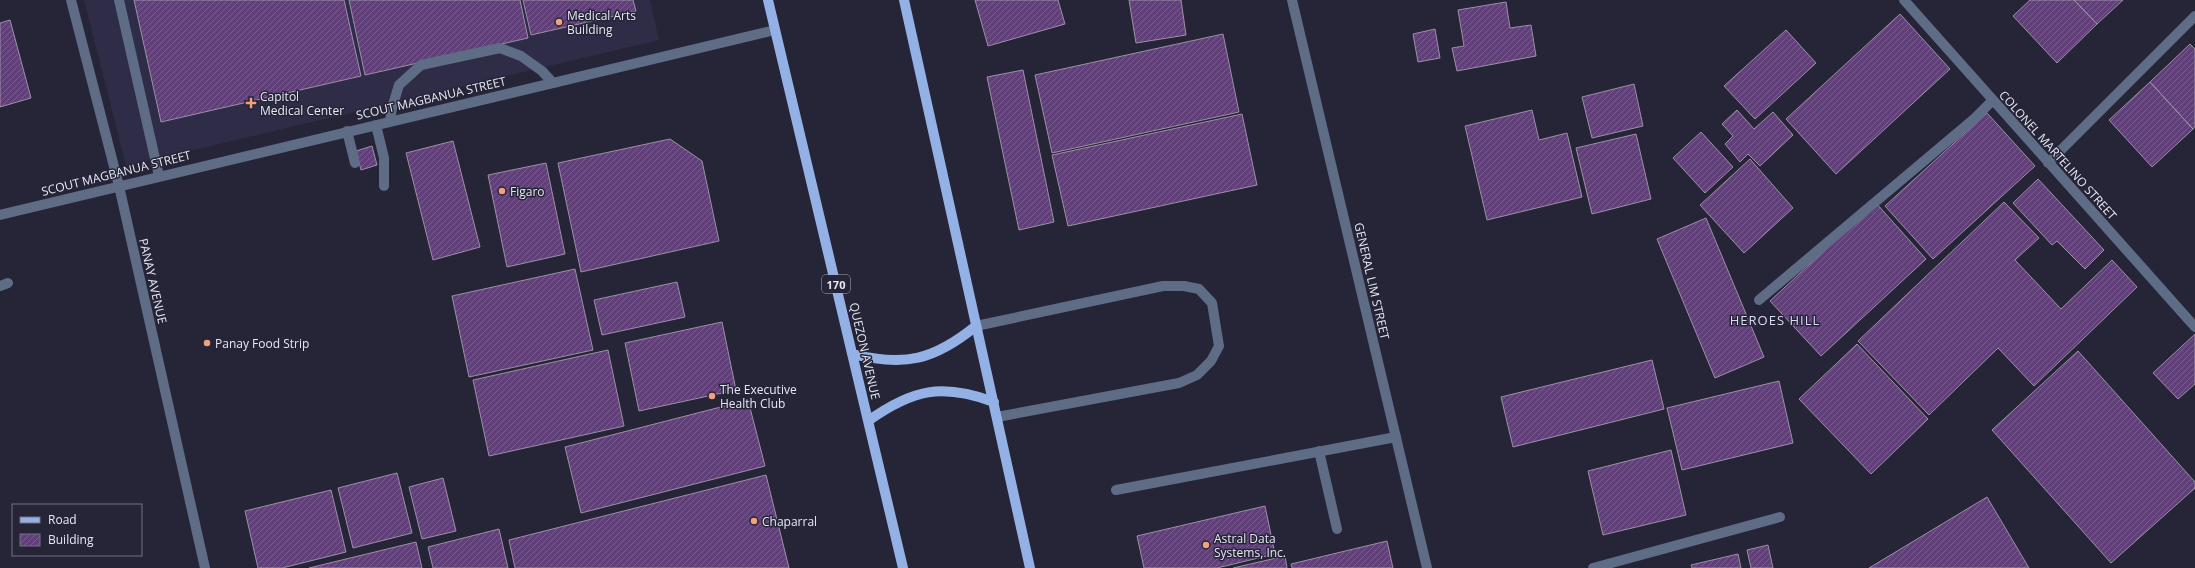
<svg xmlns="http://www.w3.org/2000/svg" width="2195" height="568" font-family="'Open Sans',sans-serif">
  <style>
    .built { fill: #2e2c46 }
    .building { fill: url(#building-hatch); stroke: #9c8fa6 }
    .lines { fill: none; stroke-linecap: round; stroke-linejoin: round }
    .lane { stroke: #5e6c86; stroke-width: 10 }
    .street { stroke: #5e6c86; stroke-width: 10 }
    .primary { stroke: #93b1e5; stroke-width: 10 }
    .poi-dot { fill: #f1a17c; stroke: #262538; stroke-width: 1.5 }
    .labels { text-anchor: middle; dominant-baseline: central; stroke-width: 3; stroke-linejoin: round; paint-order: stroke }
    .shield { fill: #262538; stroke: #adadbc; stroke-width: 1 }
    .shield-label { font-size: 11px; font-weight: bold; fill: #e7e7f4 }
    .poi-label { font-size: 12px; fill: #e7e7f4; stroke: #262538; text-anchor: start }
    .street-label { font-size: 12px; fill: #e7e7f4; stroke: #262538 }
    .neighbourhood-label { font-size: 13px; letter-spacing: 1px; fill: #dadaf4; stroke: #262538 }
  </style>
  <defs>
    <pattern id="building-hatch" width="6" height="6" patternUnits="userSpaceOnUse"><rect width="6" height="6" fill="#614079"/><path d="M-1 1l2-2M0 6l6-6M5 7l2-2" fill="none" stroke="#785c8d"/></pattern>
  </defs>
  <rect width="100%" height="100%" fill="#262538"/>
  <path class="built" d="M84,0H650L659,40L126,166Z"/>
  <path class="building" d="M134,0H344L361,76L161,122Z
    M349,0H520L528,38L365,75Z
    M523,0H633L636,11L531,35Z
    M975,0H1058L1065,24L988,46Z
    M1129,0H1181L1186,35L1136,43Z
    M2030,0H2074L2097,24L2057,63L2013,16Z
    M2074,0H2123L2097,24Z
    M1506,2L1510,28L1531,25L1536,56L1457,71L1452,48L1464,46L1458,10Z
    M1900,14L1950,69L1836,174L1786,119Z
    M10,20L31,98L0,107V23Z
    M1435,29L1440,58L1418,62L1413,34Z
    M1786,30L1816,63L1755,119L1724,86Z
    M1223,34L1239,112L1052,153L1035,75Z
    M2190,44L2195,49V126L2193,129L2150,82Z
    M1023,70L1054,222L1019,230L987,77Z
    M2150,82L2193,129L2152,167L2109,120Z
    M1634,84L1643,126L1592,138L1582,97Z
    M1532,110L1539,140L1567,133L1582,197L1487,220L1465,126Z
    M1737,110L1754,129L1773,112L1793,135L1760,166L1748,154L1740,162L1725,144L1733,136L1722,124Z
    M1987,113L2035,166L1933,259L1885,206Z
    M1242,114L1257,185L1068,226L1052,155Z
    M1701,132L1733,167L1705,193L1673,158Z
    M1636,134L1651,199L1592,214L1576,148Z
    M670,139L702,161L719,241L581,272L558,163Z
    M453,141L480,247L433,260L406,153Z
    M372,146L377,165L361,170L356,151Z
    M1750,159L1793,208L1744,253L1700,205Z
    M546,163L565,254L507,267L488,175Z
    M2038,179L2104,250L2085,269L2057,241L2052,245L2013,203Z
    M2004,202L2039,238L2015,260L2061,309L2112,260L2137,287L2034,386L1998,348L1929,415L1858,341Z
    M1876,203L1926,259L1821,356L1770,301Z
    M1706,218L1764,357L1715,378L1657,239Z
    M575,269L593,350L469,377L452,296Z
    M677,282L685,317L602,335L594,300Z
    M722,322L736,390L639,411L625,343Z
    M2195,334V384L2178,399L2153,373Z
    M1857,344L1928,419L1871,474L1799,399Z
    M608,350L624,426L489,456L473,380Z
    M2078,351L2195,482V488L2111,563L1992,430Z
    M1652,360L1664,409L1513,447L1501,397Z
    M1779,381L1793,443L1682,470L1667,408Z
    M748,400L765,466L581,513L565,447Z
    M1671,450L1686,515L1603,535L1588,471Z
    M397,473L412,533L353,548L338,488Z
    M766,475L789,568H515L509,540Z
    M443,478L456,531L422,539L409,487Z
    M331,490L346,552L282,568H258L245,511Z
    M1987,497L2029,568H1869Z
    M1265,506L1275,554L1217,568H1144L1137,536Z
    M499,529L508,568H433L428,547Z
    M1387,541L1393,568H1292L1291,564Z
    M416,542L422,568H309Z
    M1768,545L1773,568H1751L1747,550Z
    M1738,554L1741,568H1692L1691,565Z
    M1285,556L1287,568H1233Z"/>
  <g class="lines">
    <path class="lane" d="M119,0L159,176
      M390,121L392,108L399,85L421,65L500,48L521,56L542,71L553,83
      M376,125L384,158V186
      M347,131L355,163
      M0,286L8,283
      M1759,300L1975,118L1992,101
      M976,326L1163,286H1184L1199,289L1212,303L1219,346L1211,361L1197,375L1179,383L997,417
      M1319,451L1337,529
      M1116,490L1396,437
      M1593,568L1780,517"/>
    <path class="street" d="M71,0L119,186L205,568
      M1292,0L1427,568
      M1904,0L2195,327
      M2048,163L2195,16
      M0,215L775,30"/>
    <path class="primary" d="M768,0L903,568
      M904,0L1030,568
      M852,354C905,367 934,360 976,326
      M868,421C913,389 942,383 994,402"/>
  </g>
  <g class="poi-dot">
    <circle cx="559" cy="22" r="4"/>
    <path d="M249 97h4v4h4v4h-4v4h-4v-4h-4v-4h4z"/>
    <circle cx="502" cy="191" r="4"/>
    <circle cx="207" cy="343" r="4"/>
    <circle cx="712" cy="396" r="4"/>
    <circle cx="754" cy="521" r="4"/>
    <circle cx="1206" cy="545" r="4"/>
  </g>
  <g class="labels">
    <rect class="shield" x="822" y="275" width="28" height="18" rx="3"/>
    <g class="shield-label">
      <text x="836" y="284">170</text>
    </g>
    <g class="poi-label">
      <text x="567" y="15">Medical Arts<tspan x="567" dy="14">Building</tspan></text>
      <text x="260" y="96">Capitol<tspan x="260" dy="14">Medical Center</tspan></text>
      <text x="510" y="191">Figaro</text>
      <text x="215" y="343">Panay Food Strip</text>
      <text x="720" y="389">The Executive<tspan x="720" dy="14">Health Club</tspan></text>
      <text x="762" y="521">Chaparral</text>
      <text x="1214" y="538">Astral Data<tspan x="1214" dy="14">Systems, Inc.</tspan></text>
    </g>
    <g class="street-label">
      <text transform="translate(431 98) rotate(-13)">SCOUT MAGBANUA STREET</text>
      <text transform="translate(2058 155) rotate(48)">COLONEL MARTELINO STREET</text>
      <text transform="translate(116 173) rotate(-14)">SCOUT MAGBANUA STREET</text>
      <text transform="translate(153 281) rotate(77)">PANAY AVENUE</text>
      <text transform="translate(1372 281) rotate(77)">GENERAL LIM STREET</text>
      <text transform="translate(865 351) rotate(77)">QUEZON AVENUE</text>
    </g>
    <g class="neighbourhood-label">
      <text x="1775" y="320">HEROES HILL</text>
    </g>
  </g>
  <rect x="12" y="504" width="130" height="52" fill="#262538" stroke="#737383"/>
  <rect x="20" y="517" width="20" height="6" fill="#93b1e5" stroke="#737383"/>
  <text x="48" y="524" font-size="12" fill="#e7e7f4">Road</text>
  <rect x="20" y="534" width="20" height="12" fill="url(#building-hatch)" stroke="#737383"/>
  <text x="48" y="544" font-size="12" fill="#e7e7f4">Building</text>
</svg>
